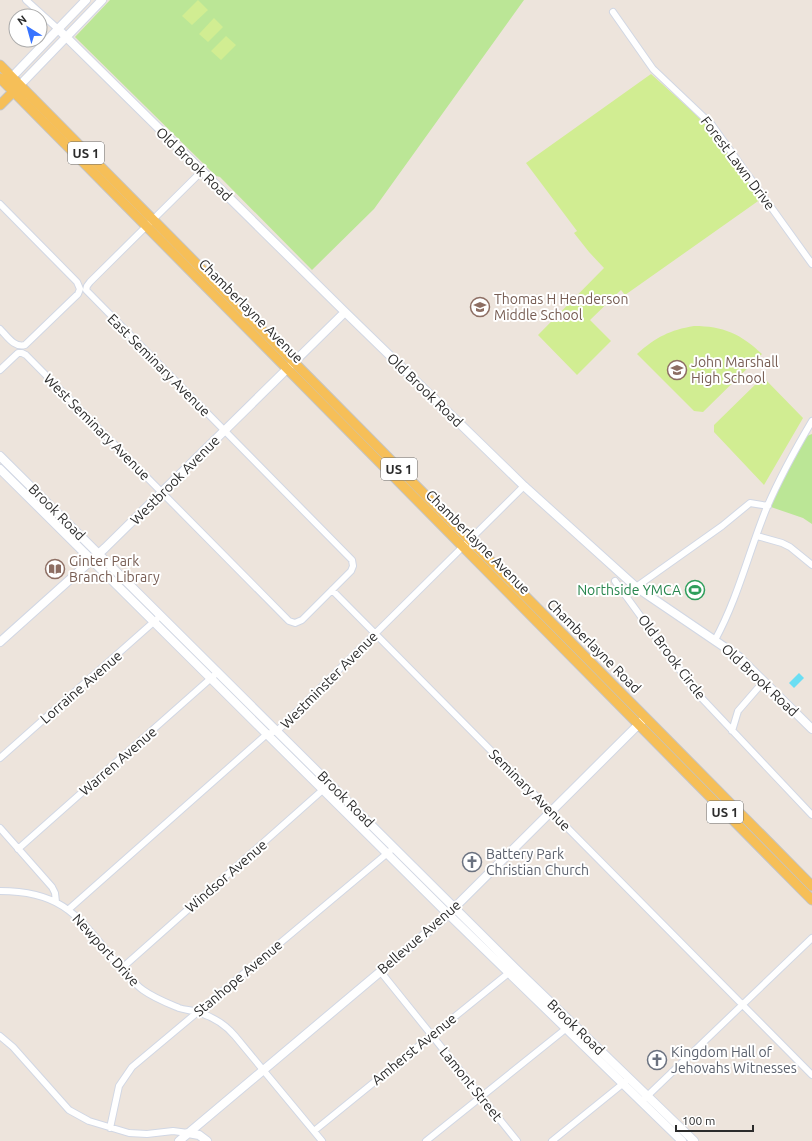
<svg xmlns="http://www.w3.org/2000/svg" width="812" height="1141" font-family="Ubuntu,sans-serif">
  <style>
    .green { fill: #bbe696 }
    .pitch { fill: #d1ed92 }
    .water { fill: #6bdef3 }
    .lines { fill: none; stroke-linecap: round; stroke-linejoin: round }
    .street-casing { stroke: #d1d7e4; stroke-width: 8 }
    .secondary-casing { stroke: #d1d7e4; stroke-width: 10 }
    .primary-casing { stroke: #c4c4c4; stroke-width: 11 }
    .street { stroke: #fff; stroke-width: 6 }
    .secondary { stroke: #fff; stroke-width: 8 }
    .primary { stroke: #f6bf58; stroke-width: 9 }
    .labels { text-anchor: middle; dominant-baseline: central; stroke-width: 4; stroke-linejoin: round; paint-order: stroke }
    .shield { fill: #fff; stroke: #6b6b6b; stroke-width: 1 }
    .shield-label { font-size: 13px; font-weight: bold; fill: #2b2b2b }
    .street-label { font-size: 14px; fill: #2b2b2b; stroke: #fff }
    .education-label { font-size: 14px; fill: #785e54; stroke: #fff; text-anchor: start }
    .leisure-label { font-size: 14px; fill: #27864d; stroke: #fff; text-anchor: end }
    .worship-label { font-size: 14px; fill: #5b616d; stroke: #fff; text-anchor: start }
  </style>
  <rect width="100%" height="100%" fill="#ede4dc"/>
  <path class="green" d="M110,0H524L374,209L312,270L220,177L216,176L75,37Z
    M812,434V524L803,518L768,506L802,438Z"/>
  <path class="pitch" d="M198,0L208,10L192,25L182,16Z
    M214,18L223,27L208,42L199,34Z
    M226,36L236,45L221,60L211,51Z
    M651,74L703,121L761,199L625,295L621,290L590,320L611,341L577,375L538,335L604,268L589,252L574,233L577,231L526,163Z
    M694,326C723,326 741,334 762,354L703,412L694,411L637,354C656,337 670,330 694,326Z
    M763,377L803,418L764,485L714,432V425Z"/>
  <path class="water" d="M799,673L804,678L794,688L789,683Z"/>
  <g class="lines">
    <g class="street-casing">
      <path id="street" d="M26,0L58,29
        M613,12L653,69L712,125L812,264
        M0,204L77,282L80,289L78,294L25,345C14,348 7,336 0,329
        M0,370L18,353H22L26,355L289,621L295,623L302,620L351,571L353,566L352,560L86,290L87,286L90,282L202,171
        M757,536L782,543L790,547L812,565
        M615,581L695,691L812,815
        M636,587L722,526L750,503L768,506
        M332,590L812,1075
        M715,640C738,598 749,551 767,507C780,477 796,448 812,421
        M732,731L738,711L764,681
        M0,758L157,619
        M0,828L52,887L55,893L56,902
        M18,849L218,672
        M0,891C64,891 79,918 116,962C125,971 133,983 143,990C154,998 167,1003 179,1008C185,1010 191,1010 197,1012C211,1016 225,1024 235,1036L322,1141
        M69,909L267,734L277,731L524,486
        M122,968L326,787
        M380,971L517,1141
        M0,1036L13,1047L69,1110L89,1121L129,1133L147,1134L173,1131L188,1133
        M641,1102L812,938
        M110,1128L119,1086L132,1067L390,851
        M314,1131L511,971
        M426,1141L568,1027
        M552,1141L625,1082"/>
    </g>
    <g class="secondary-casing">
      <path id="secondary" d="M58,29L345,312L524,486L636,587L739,657L812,729
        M12,77L86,0
        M20,85L102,0
        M0,456L515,968L694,1141
        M0,469L442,908L682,1141
        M0,642L105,548L345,312
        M188,1133L199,1135L207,1141
        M179,1141L443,919L642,721"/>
    </g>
    <g class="primary-casing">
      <path id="primary" d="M0,65L812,886
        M0,78L812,900
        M0,105L18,87"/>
    </g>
    <use href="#street" class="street"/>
    <use href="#secondary" class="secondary"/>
    <use href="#primary" class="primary"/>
  </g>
  <defs>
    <g id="school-ring" transform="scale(1)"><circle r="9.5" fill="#fff" stroke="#8d6e63" stroke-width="1.5"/><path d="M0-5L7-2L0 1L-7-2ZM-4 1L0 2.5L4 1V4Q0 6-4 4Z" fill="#8d6e63"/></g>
    <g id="library-ring" transform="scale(1)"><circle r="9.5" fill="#fff" stroke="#8d6e63" stroke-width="1.5"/><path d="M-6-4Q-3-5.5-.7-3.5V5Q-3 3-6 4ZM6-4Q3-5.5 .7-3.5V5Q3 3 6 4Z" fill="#8d6e63"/></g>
    <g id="stadium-ring" transform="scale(1)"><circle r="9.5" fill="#fff" stroke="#2e9e5b" stroke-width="1.5"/><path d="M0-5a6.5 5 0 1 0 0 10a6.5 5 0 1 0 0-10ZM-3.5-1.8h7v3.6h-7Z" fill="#2e9e5b"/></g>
    <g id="church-ring" transform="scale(1)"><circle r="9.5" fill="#fff" stroke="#6b7280" stroke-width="1.5"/><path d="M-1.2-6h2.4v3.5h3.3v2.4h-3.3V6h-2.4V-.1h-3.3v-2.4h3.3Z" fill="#6b7280"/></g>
  </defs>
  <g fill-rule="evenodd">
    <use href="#school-ring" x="480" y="307"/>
    <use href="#school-ring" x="677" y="370"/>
    <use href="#library-ring" x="55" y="569"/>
    <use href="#stadium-ring" x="695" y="590"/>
    <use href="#church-ring" x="472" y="862"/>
    <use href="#church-ring" x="657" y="1060"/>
  </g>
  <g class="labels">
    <g class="shield">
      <rect x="68" y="142" width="36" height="22" rx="3"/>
      <rect x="381" y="458" width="36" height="22" rx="3"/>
      <rect x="707" y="801" width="36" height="22" rx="3"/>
    </g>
    <g class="shield-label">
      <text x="86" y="153">US 1</text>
      <text x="399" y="469">US 1</text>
      <text x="725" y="812">US 1</text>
    </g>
    <g class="street-label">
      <text transform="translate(738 163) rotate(53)">Forest Lawn Drive</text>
      <text transform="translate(194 164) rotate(44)">Old Brook Road</text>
      <text transform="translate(251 311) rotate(45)">Chamberlayne Avenue</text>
      <text transform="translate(159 365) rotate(45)">East Seminary Avenue</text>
      <text transform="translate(425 390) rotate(44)">Old Brook Road</text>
      <text transform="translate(97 427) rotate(45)">West Seminary Avenue</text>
      <text transform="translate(175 480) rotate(-45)">Westbrook Avenue</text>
      <text transform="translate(57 512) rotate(45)">Brook Road</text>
      <text transform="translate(478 542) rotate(45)">Chamberlayne Avenue</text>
      <text transform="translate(594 646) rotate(45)">Chamberlayne Road</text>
      <text transform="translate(672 657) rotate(53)">Old Brook Circle</text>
      <text transform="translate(329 680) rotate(-45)">Westminster Avenue</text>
      <text transform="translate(760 680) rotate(43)">Old Brook Road</text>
      <text transform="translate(81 687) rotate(-41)">Lorraine Avenue</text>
      <text transform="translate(118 761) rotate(-41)">Warren Avenue</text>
      <text transform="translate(530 790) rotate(45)">Seminary Avenue</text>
      <text transform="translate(346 799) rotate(45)">Brook Road</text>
      <text transform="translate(226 876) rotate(-41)">Windsor Avenue</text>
      <text transform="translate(419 937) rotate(-41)">Bellevue Avenue</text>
      <text transform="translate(106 950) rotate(48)">Newport Drive</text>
      <text transform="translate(238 978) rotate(-40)">Stanhope Avenue</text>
      <text transform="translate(576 1027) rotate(44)">Brook Road</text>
      <text transform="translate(414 1049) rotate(-39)">Amherst Avenue</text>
      <text transform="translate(471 1084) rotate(51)">Lamont Street</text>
    </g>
    <g class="education-label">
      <text x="494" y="299">Thomas H Henderson<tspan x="494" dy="16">Middle School</tspan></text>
      <text x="691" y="362">John Marshall<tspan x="691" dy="16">High School</tspan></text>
      <text x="69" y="561">Ginter Park<tspan x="69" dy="16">Branch Library</tspan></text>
    </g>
    <g class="leisure-label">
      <text x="681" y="590">Northside YMCA</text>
    </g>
    <g class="worship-label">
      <text x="486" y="854">Battery Park<tspan x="486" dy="16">Christian Church</tspan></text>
      <text x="671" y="1052">Kingdom Hall of<tspan x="671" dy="16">Jehovahs Witnesses</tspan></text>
    </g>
  </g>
  <g transform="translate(28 28) rotate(323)"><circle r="19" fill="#ffffff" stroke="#aaaaaa"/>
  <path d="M0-3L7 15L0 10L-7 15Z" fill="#3773ff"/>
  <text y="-6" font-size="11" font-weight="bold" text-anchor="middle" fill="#2b2b2b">N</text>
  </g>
  <path d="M676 1125v6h77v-6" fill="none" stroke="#2b2b2b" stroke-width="2"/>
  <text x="682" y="1125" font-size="12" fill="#2b2b2b" stroke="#ffffff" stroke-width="3" paint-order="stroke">100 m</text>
</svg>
